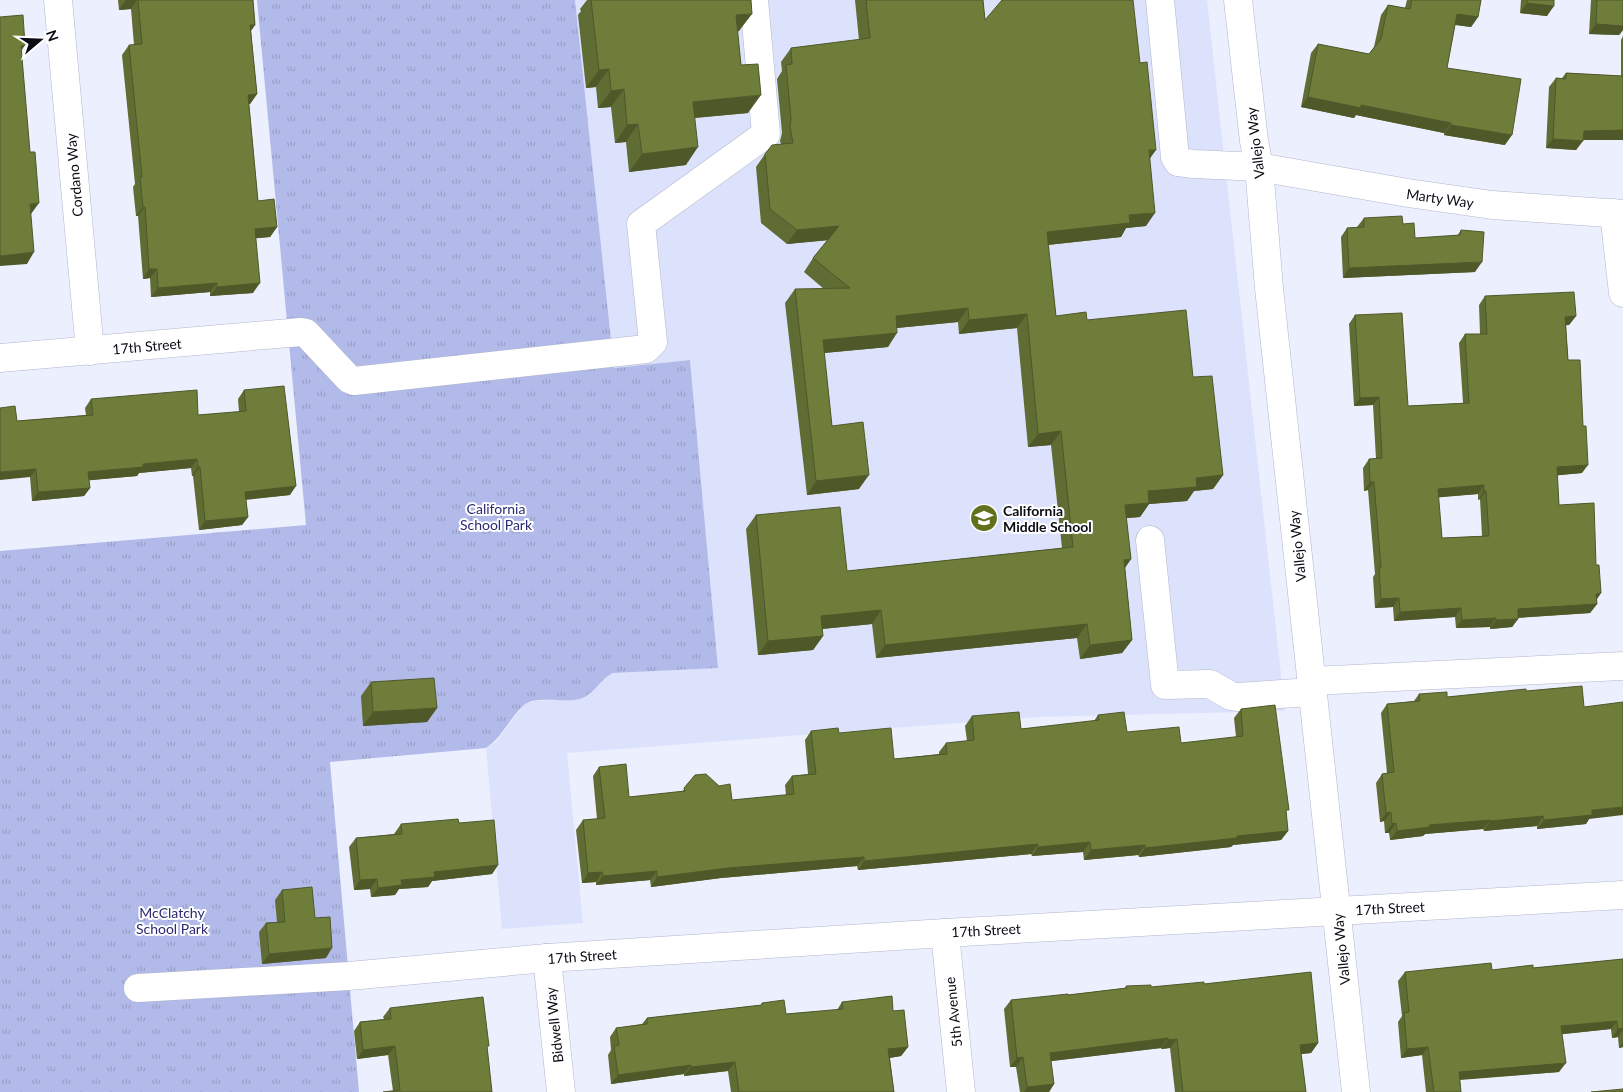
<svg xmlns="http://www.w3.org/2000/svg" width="1623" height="1092" font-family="Lato,sans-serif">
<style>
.built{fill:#dde2fc}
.park{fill:url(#park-tufts)}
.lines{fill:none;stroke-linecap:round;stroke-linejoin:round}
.minor-casing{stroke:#b1b6cd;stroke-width:29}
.minor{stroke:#fff;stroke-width:28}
.wall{fill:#5f6c33;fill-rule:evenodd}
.shaded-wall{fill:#4e5829}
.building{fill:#6f7d3b;stroke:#4e5829;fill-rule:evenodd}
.labels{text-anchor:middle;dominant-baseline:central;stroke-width:4;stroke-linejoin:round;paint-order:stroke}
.street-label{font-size:14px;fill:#0a0b13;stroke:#fff}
.park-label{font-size:14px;fill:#2a2b74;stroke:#fff}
.poi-label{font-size:14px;font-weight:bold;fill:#0a0b13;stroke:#fff;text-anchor:start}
</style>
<defs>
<pattern id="park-tufts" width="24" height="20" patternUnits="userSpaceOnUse" patternTransform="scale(1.25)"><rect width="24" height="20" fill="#b2bae9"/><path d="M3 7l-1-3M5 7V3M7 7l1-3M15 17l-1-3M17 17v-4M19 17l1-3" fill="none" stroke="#989fc7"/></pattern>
</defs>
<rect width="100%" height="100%" fill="#eceffe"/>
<path class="built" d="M575,0H1207L1285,711L1037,717L567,753L583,923L502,929L486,748L496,742L524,704L535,701L580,699L589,695L606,676L613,673L718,668L690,360L614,368Z"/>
<path class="park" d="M257,0H575L614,368L690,360L718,668L613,673C600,679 594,695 580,699C566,703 535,695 524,705C509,718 504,736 486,748L330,762L359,1092H0V551L306,525Z"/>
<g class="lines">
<g class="minor-casing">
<g id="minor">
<path d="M58,0L90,351"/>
<path d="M1160,0L1175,157L1178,162L1194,164L1259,167L1408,193L1492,205L1623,214"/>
<path d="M1238,0L1254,141L1259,167L1269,288L1356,1092"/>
<path d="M1614,213L1623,293"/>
<path d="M0,358L301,332L306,333L349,379L354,381L646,349L653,342L641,224L766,134L754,0"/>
<path d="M1150,540L1165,685L1210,684L1231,696L1237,697L1312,692"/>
<path d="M1311,681L1623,666"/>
<path d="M945,933L961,1092"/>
<path d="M547,958L561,1092"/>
<path d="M138,988L349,976L547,958L945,933L1623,895"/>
</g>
</g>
<use href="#minor" class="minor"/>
</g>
<g class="wall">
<path d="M118,0H253L255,25L251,31L257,94L250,104H249L258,201L277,227L270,237L256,238L253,293L210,296V292L151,297L150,278L143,279L138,216H136L133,187L135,184L122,55L129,45H134L131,9L119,10Z"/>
<path d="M587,0H751L739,31L737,32L741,65L748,113L695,118L686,165L629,172L626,142L615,143L611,107L598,108L596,87L586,88L578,15L581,11L580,9Z"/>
<path d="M855,0H983L985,20L1150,159L1146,226L1126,228L1121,237L1048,245L1056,316L1087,320L1193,377L1223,475L1213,489L1194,491L1187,501L1149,504L1140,517L1126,518L1131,559L1125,568L1132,640L1122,653L1080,659L1077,638L876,658L872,624L822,629L823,636L813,650L758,655L746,529L756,515L847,571L1062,548L1051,445L1028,447L1017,328L959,334L958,322L897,328L888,347L824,353L832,426L859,489L807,495L785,303L795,289H824L804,272L813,258L828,240L787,244L761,223L756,167L765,154L781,144L780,141L782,133L777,79L782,71L781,62L791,48L859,40Z"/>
<path d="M1407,0H1481L1478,17L1471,27L1455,25L1447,68L1505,145L1444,135V133L1356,115L1354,118L1301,107L1311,53L1318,44L1369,54L1374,47L1381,15L1388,5L1405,8Z"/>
<path d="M1521,0H1554L1547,16L1520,13Z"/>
<path d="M1591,0H1623V30L1619,35L1589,34Z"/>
<path d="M1623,36V140H1583L1576,150L1546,148L1549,87L1556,78H1562L1566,73L1621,76V40Z"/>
<path d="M1364,218L1403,224L1415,238L1457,236L1461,230L1475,272L1343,278L1341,237L1347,228L1357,227Z"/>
<path d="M1485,296L1576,316L1569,325H1566L1568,360L1582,473L1557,475L1559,505L1596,565L1601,593L1596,600L1597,604L1590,613L1518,618V619L1512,627L1490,629V627L1456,628L1455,617L1394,621L1393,607L1375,608L1373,577L1375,574L1368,490L1364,491L1363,468L1369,459H1376L1373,405L1354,406L1349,324L1355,315L1408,406L1463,403L1459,343L1465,334H1480L1479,305ZM1478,494V500L1480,499L1482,536L1442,538L1438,497Z"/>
<path d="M244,390L290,495L246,500L248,517L242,525L199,530L193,476H192L191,468L139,473L137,476L89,480L90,488L84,496L32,501L30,477L17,421L86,415L85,408L91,399L198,415L239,412L238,399Z"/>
<path d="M371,682L437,708L427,722L363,726L361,696Z"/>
<path d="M1526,691L1589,819L1586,824L1537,829V826L1484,831L1483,829L1425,834L1423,836L1390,840L1389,833H1385L1384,821L1380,822L1376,783L1382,774L1387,773L1381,713L1387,704L1414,701L1419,694L1447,697Z"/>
<path d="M1241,709L1286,814L1288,831L1281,840L1233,845L1231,847L1139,857L1138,855L1084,860L1083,852L1032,856L1031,854L858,870L857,866L721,878L651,887L650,880L596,885V882L582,883L576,830L583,820L597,819L593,776L599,767L629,797L682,792L695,775L732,800L786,795L785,785L792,776L808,774L805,740L811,731L839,733L894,759L939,754V752L946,743L967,741L965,726L972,716L1021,729L1094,721L1098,715L1127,732L1181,743L1236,737L1234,718Z"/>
<path d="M459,823L498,865L492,874L432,881L428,887L399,889L395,895L371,897L370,889L354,890L349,847L356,838L394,834L401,824Z"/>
<path d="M282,890L315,918L326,958L262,964L259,932L266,923L277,922L275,900Z"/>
<path d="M1623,959V1047L1619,1048L1618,1037L1612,1038L1611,1029L1562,1034L1559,1072L1460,1080L1461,1092H1426L1422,1055L1401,1058L1398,1022L1402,1016L1398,981L1405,972L1492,970L1533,968Z"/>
<path d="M1204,984L1318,1043L1311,1053L1301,1054L1306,1092H1175L1170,1048L1161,1049V1048L1051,1061L1054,1084L1049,1092H1020L1016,1067H1010L1004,1009L1011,1000L1068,995L1125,988L1126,986L1151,987Z"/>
<path d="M842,1002L893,1011L908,1047L901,1056L890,1058L894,1092H731L728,1071L684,1076V1074L611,1084L608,1055L611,1050L610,1037L616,1028L642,1024L647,1018L761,1005L762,1003L786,1014L837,1010Z"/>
<path d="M390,1008L487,1049L492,1092L393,1091L388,1055L357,1059L354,1031L360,1022L384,1019L383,1017Z"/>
</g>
<g class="shaded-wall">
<path d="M126,0H137L131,9L119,10Z"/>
<path d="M1527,3L1554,6L1547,16L1520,13Z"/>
<path d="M752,14L739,31L723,33L736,15Z"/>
<path d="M1457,14L1478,17L1471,27L1450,24Z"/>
<path d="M1596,24L1623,26V30L1619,35L1589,34Z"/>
<path d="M250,25H255L248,34Z"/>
<path d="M25,45L18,56L21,46Z"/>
<path d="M609,69L596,87L586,88L599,70Z"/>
<path d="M624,89L611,107L598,108L611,91Z"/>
<path d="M257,94L250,104H241L248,95Z"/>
<path d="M761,95L748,113L681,119L693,102Z"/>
<path d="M1308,97L1361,105L1451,123L1444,133L1356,115L1354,118L1301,107Z"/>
<path d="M638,124L626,142L615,143L627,125Z"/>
<path d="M1451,125L1512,135L1505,145L1444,135Z"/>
<path d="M1623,130V140H1577L1584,131Z"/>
<path d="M1553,139L1583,141L1576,150L1546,148Z"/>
<path d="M698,147L686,165L629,172L642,154Z"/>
<path d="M1149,150H1156L1146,164Z"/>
<path d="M39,203L31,214L22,215L30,204Z"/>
<path d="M143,207H145L138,216H136Z"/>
<path d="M1155,213L1146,226L1126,228L1121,237L1037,246L1047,232L1129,215Z"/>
<path d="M839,226L830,240L787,244L797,230Z"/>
<path d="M277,227L270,237L249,239L255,229Z"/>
<path d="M34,252L27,264L0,266V256Z"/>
<path d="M1482,262L1475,272L1343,278L1349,268Z"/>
<path d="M149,269H157L150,278L143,279Z"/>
<path d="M217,283L210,292L151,297L158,288Z"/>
<path d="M260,283L253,293L210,296L217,287Z"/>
<path d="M968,308L958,322L886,329L896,316Z"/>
<path d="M1027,314L1017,328L959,334L969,320Z"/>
<path d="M1576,316L1569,325L1559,326L1565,317Z"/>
<path d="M897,333L888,347L813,354L823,340Z"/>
<path d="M1379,397L1373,405L1354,406L1360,398Z"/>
<path d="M1061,431L1051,445L1028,447L1038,434Z"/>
<path d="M197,459L191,468L139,473L137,476L82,481L88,472L143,464Z"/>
<path d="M1588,465L1582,473L1551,476L1557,467Z"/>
<path d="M198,467H200L193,476H192Z"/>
<path d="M36,469L30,477L0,480V472Z"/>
<path d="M869,475L859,489L807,495L816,481Z"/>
<path d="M1223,475L1213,489L1194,491L1187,501L1149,504L1140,517L1115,519L1125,505L1148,491L1196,478Z"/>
<path d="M1370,482H1374L1368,490L1364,491Z"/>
<path d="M1484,485L1478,494L1432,498L1438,489Z"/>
<path d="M296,486L290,495L239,500L245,492Z"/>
<path d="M90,488L84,496L32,501L38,492Z"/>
<path d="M1484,491H1486L1480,499L1478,500Z"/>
<path d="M248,517L242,525L199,530L205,521Z"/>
<path d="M1131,559L1121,573L1124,560Z"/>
<path d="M1601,593L1595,602L1596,594Z"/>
<path d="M1399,598L1393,607L1375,608L1381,599Z"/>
<path d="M1597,604L1590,613L1512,618L1518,609Z"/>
<path d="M1461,608L1455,617L1394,621L1400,612Z"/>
<path d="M881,610L872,624L811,630L821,616Z"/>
<path d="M1496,618L1490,627L1456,628L1462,620Z"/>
<path d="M1518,619L1512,627L1490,629L1496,620Z"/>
<path d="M1087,624L1077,638L876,658L885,645Z"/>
<path d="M823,636L813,650L758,655L768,641Z"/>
<path d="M1132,640L1122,653L1080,659L1090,645Z"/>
<path d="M437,708L427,722L363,726L373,712Z"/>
<path d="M1623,807V815L1589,819L1586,824L1537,829L1544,820L1592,810Z"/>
<path d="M1391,812L1384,821L1380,822L1386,813Z"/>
<path d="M1543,816L1537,826L1484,831L1490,821Z"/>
<path d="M1490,820L1483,829L1425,834L1423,836L1390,840L1397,831L1429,825Z"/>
<path d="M1396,823L1389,833H1385L1392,824Z"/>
<path d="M1288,831L1281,840L1233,845L1231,847L1139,857L1145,848L1237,836Z"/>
<path d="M1090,842L1083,852L1032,856L1038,847Z"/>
<path d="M1038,844L1031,854L858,870L864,861Z"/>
<path d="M1145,845L1138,855L1084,860L1091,850Z"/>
<path d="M864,857L857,866L721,878L651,887L657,877L728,868Z"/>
<path d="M498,865L492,874L432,881L428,887L399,889L395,895L371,897L378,888L401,880L434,872Z"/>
<path d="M657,871L650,880L596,885L603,876Z"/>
<path d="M602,872L596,882L582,883L588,873Z"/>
<path d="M377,879L370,889L354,890L360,880Z"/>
<path d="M332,948L326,958L262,964L269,954Z"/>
<path d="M1617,1021L1611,1029L1555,1035L1561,1026Z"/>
<path d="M1623,1028V1030L1618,1037L1612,1038L1618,1029Z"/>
<path d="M1168,1038L1161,1048L1044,1062L1050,1053Z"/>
<path d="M1177,1039L1170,1048L1161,1049L1168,1040Z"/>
<path d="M1623,1042V1047L1619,1048Z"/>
<path d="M1318,1043L1311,1053L1293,1055L1300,1045Z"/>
<path d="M395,1046L388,1055L357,1059L363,1050Z"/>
<path d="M908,1047L901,1056L882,1059L888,1049Z"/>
<path d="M1428,1047L1422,1055L1401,1058L1407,1049Z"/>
<path d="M1023,1057L1016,1067H1010L1017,1058Z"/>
<path d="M735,1062L728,1071L684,1076L691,1067Z"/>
<path d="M1566,1063L1559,1072L1453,1080L1459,1072Z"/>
<path d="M691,1065L684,1074L611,1084L618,1075Z"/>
<path d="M1054,1084L1049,1092H1024L1027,1087Z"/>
</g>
<g class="building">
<path d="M138,0H253L255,25H250L257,94L248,95L258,201L274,199L277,227L255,229L260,283L217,287V283L158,288L157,269H149L145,207H143L140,177H142L129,45L142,44Z"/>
<path d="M591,0H751L752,14L736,15L741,65L758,64L761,95L693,102L698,147L642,154L638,124L627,125L624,89L611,91L609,69L599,70Z"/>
<path d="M866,0H983L985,20L1002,0H1133L1140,63L1147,62L1156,150H1149L1155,213L1129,215L1130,223L1047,232L1056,316L1086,312L1087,320L1186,310L1193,377L1212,376L1223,475L1196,478L1197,487L1148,491L1149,503L1125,505L1131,559L1124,560L1132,640L1090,645L1087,624L885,645L881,610L821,616L823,636L768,641L756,515L840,507L847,571L1073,547L1061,431L1038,434L1027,314L969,320L968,308L896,316L897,333L823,340L832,426L863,422L869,475L816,481L795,289L850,288L813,258L839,226L797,230L770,209L765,154L772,145L793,143L790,127L791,119L786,65L792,64L791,48L870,38Z"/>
<path d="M1412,0H1481L1478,17L1457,14L1447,68L1521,79L1512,135L1451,125V123L1361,105V108L1308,97L1318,44L1369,54L1381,39L1388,5L1410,9Z"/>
<path d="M1527,0H1554V6L1527,3Z"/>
<path d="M1597,0H1623V26L1596,24Z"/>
<path d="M23,15L25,45L21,46L30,152H35L39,203L30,204L34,252L0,256V17Z"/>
<path d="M1566,73L1623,76V130L1584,131L1583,141L1553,139L1556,78L1566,79Z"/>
<path d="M1402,216L1403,224L1414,223L1415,238L1460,235L1461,230L1484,232L1482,262L1349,268L1347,228L1364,227V218Z"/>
<path d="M1574,292L1576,316L1565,317L1568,360H1580L1583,426H1586L1588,465L1557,467L1559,505L1594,503L1596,565H1599L1601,593L1596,594L1597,604L1518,609V619L1496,620V618L1462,620L1461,608L1400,612L1399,598L1381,599L1379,568H1381L1374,482H1370L1369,459L1382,458L1379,397L1360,398L1355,315L1402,313L1408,406L1469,403L1465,334H1487L1485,296ZM1484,485V491H1486L1489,536L1442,538L1438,489Z"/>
<path d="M284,386L296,486L245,492L248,517L205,521L200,467H198L197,459L143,464V467L88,472L90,488L38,492L36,469L0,472V408L15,406L17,421L93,415L91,399L197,390L198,415L246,411L244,390Z"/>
<path d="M434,678L437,708L373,712L371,682Z"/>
<path d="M1582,686L1584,707L1623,702V807L1592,810V815L1544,820L1543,816L1490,821V820L1429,825L1430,827L1397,831L1396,823L1392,824L1391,812L1386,813L1382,774L1394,772L1387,704L1420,701L1419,694L1447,692V697L1526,689V691Z"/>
<path d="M1275,705L1289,810H1286L1288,831L1237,836V838L1145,848V845L1091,850L1090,842L1038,847V844L864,861V857L728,868L657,877V871L603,876L602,872L588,873L583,820L605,818L599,767L626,764L629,797L685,791L684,788L695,775L706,774L719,786L730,784L732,800L794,794L792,776L816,774L811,731L838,728L839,733L891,728L894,759L947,754L946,743L974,740L972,716L1019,712L1021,729L1099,720L1098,715L1124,712L1127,732L1179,727L1181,743L1243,736L1241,709Z"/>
<path d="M458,819L459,823L494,820L498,865L434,872L435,877L401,880L402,885L378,888L377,879L360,880L356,838L402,834L401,824Z"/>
<path d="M312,887L315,918L330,917L332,948L269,954L266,923L285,922L282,890Z"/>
<path d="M1623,959V1028L1618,1029L1617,1021L1561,1026L1566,1063L1459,1072L1461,1092H1434L1428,1047L1407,1049L1404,1013L1409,1012L1405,972L1491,963L1492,970L1533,965V968Z"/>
<path d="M1311,972L1318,1043L1300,1045L1306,1092H1183L1177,1039L1168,1040V1038L1050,1053L1054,1084L1027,1087L1023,1057L1017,1058L1011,1000L1068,994V995L1127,988L1126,986L1151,985V987L1204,982V984Z"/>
<path d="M892,996L893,1011L904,1010L908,1047L888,1049L894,1092H739L735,1062L691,1067V1065L618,1075L614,1046L619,1045L616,1028L647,1024V1018L762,1005V1003L784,1000L786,1014L843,1009L842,1002Z"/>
<path d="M483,997L489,1046H487L492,1092H383L400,1090L395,1046L363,1050L360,1022L391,1019L390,1008Z"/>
<path d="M1623,1089V1092H1591Z"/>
</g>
<defs>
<g id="school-disc" transform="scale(1.4375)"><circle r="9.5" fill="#61711d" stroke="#fff"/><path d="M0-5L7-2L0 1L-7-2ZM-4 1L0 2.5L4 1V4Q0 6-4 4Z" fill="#fff"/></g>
</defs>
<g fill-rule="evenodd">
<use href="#school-disc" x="984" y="518"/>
</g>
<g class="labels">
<g class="street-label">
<text transform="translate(1255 143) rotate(-97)">Vallejo Way</text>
<text transform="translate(74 175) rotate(-95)">Cordano Way</text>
<text transform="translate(1440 198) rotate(8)">Marty Way</text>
<text transform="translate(147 346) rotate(-5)">17th Street</text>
<text transform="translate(1297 546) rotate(-96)">Vallejo Way</text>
<text transform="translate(1390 908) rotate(-3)">17th Street</text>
<text transform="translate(986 930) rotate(-3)">17th Street</text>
<text transform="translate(1341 949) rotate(-96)">Vallejo Way</text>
<text transform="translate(582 956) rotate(-4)">17th Street</text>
<text transform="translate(953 1012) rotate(-96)">5th Avenue</text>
<text transform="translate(554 1025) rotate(-96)">Bidwell Way</text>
</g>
<g class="park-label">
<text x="496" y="508">California<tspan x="496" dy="16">School Park</tspan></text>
<text x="172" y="912">McClatchy<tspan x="172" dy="16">School Park</tspan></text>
</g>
<g class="poi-label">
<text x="1003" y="510">California<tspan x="1003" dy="16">Middle School</tspan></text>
</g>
</g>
<g transform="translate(40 40) rotate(71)" stroke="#ffffff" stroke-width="4" paint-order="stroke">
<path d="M0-4L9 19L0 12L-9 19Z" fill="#0a0b13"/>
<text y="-8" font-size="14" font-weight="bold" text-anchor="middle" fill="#0a0b13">N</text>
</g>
</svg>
